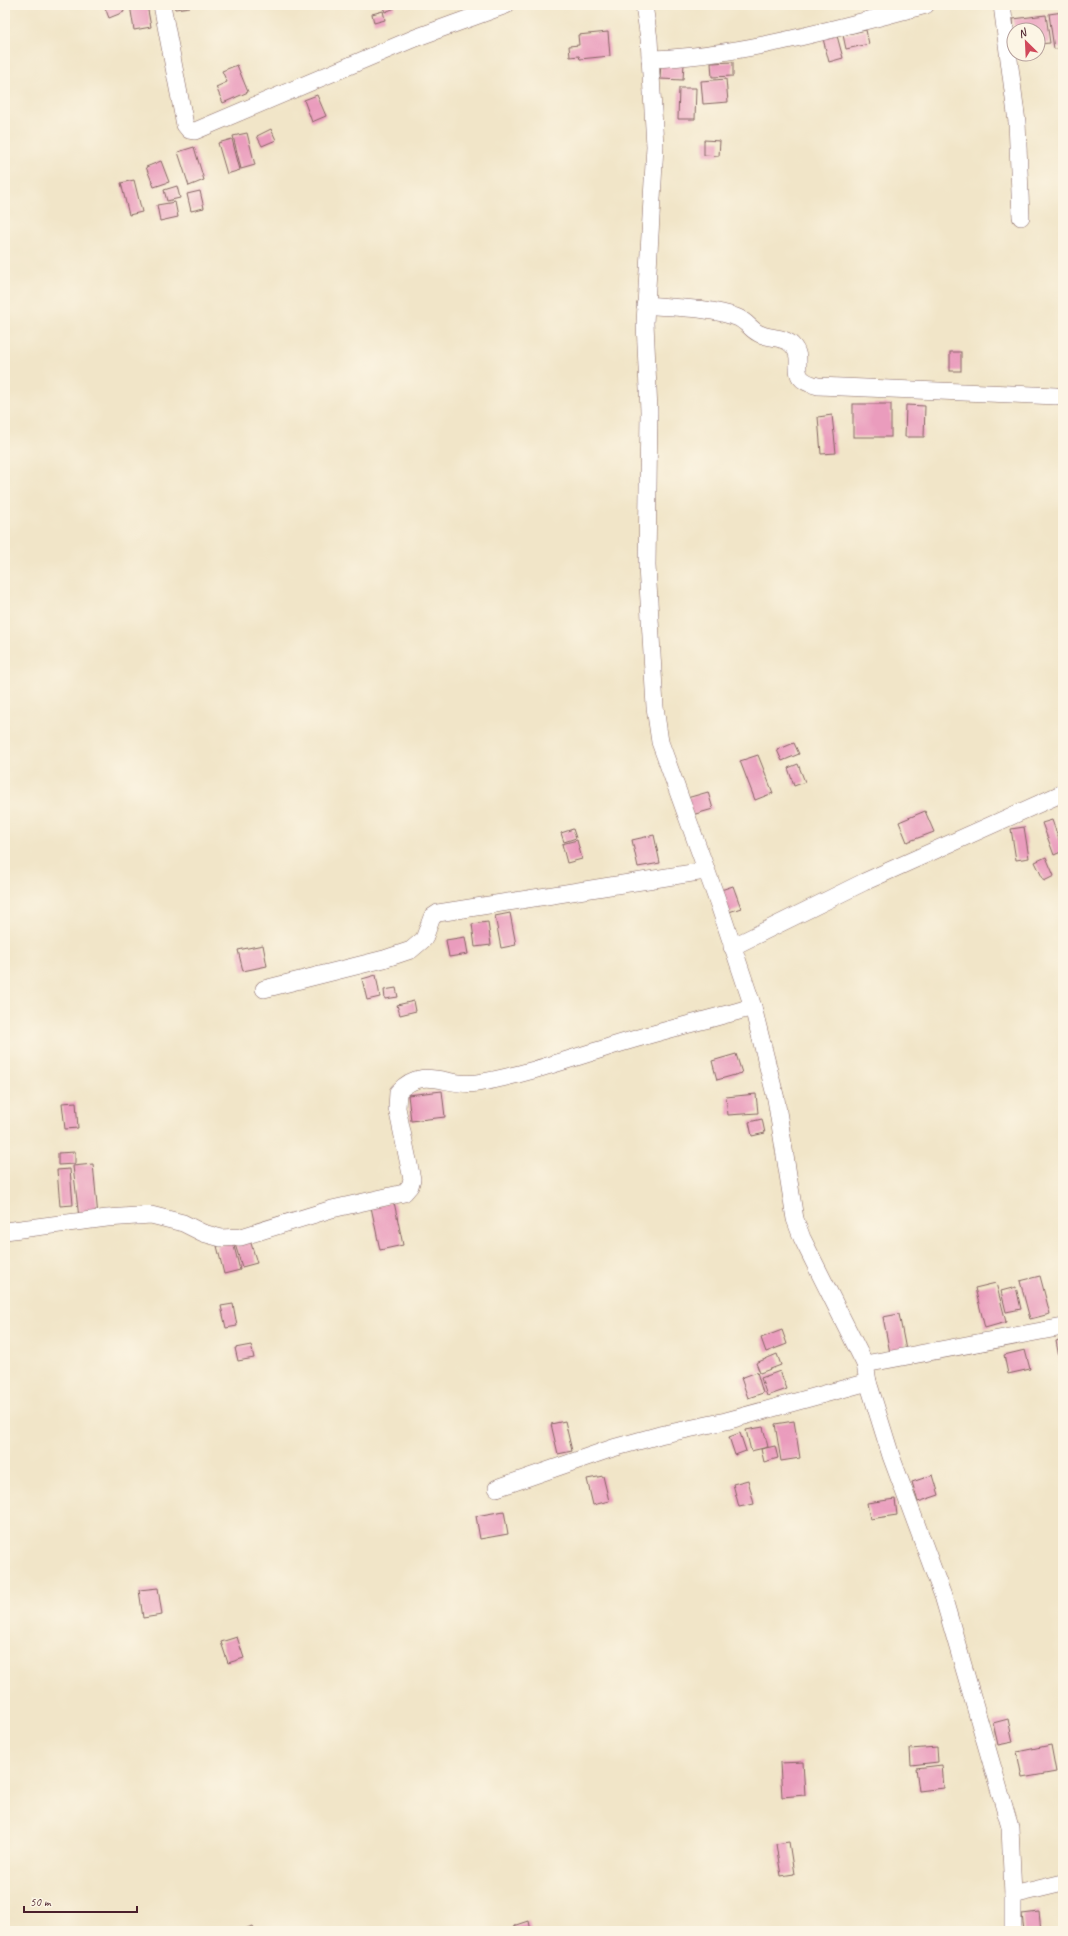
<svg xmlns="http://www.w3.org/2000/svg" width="1068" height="1936" font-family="Caveat,sans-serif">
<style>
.building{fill:#ea9cbd}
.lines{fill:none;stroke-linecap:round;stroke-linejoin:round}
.street-casing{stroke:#846462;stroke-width:18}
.street{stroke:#fff;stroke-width:17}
</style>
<rect width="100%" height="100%" fill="#fcf5e5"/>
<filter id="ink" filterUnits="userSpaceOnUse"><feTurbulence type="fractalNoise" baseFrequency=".025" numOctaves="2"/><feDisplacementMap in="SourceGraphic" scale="8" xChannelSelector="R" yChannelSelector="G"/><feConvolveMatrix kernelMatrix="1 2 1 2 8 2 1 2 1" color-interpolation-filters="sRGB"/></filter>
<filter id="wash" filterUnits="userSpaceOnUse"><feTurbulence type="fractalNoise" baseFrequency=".012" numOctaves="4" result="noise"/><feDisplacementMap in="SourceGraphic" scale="16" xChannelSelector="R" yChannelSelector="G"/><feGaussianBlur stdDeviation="0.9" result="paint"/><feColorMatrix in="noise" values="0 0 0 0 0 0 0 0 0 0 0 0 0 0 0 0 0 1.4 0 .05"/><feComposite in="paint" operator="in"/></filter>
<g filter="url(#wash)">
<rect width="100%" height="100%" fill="#f1e5c8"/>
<g id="blocks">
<g class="building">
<path d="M104,5H122L124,12L109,18Z"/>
<path d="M130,5H147L151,27L134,30Z"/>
<path d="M174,5H190V7L175,9Z"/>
<path d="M382,5H394L395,8L385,12Z"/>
<path d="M383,11L385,20L374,23L372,14Z"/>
<path d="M1063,12V48L1054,49L1049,14Z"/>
<path d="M1046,15L1050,43L1038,44V30H1014L1013,19Z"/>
<path d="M866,30L869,44L846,49L843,35Z"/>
<path d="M608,32L610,56L580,59L579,56L570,57L569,46L579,45L578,35Z"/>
<path d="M836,32L843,58L829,62L822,35Z"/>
<path d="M661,62L684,63L683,80L660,79Z"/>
<path d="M733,62V76L712,77L711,63Z"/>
<path d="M237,65L248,92L223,103L216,87L227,82L222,71Z"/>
<path d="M726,79L728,102L703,104L701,81Z"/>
<path d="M679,88H696L695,119H678Z"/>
<path d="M317,95L326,116L312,122L304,100Z"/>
<path d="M271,129L276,140L262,146L257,136Z"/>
<path d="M247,133L255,165L241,169L233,136Z"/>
<path d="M232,139L240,170L227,174L218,143Z"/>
<path d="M704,140L720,141L719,156L704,155Z"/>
<path d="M194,147L204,180L189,186L178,152Z"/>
<path d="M161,161L169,182L154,187L146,167Z"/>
<path d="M134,180L142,212L129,215L121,183Z"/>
<path d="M177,186L180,198L167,201L164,190Z"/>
<path d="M200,191L204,208L191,211L187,194Z"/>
<path d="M175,202L178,217L160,221L157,205Z"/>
<rect x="950" y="352" width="11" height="19"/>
<rect x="853" y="404" width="38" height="33"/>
<path d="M906,405L925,406L924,437H905Z"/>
<path d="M832,415L836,453L821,454L818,417Z"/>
<path d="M794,743L799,754L782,761L777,750Z"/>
<path d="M758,755L773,793L755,800L740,761Z"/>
<path d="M798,764L805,782L794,786L788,768Z"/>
<path d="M708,792L713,809L692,815L687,798Z"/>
<path d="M925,811L934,832L907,842L899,822Z"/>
<path d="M1052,820L1063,851L1054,855L1042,823Z"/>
<path d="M1024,827L1029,858L1016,860L1011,829Z"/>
<path d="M573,829L576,838L564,842L561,833Z"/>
<path d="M654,835L660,863L638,867L632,840Z"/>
<path d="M577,840L582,859L567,863L562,844Z"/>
<path d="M1046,857L1054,876L1044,881L1035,862Z"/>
<path d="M733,886L741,908L726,913L718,891Z"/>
<path d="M510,913L516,945L501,948L495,916Z"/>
<path d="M488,922L491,945L475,947L472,924Z"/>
<path d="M465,937L468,954L449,957L446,940Z"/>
<path d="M263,945L267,966L243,971L238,950Z"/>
<path d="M376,975L380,997L367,1000L362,979Z"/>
<path d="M396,988L398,997L385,999L384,990Z"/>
<path d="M414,1001L416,1011L400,1015L397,1005Z"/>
<path d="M736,1054L742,1073L717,1080L712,1061Z"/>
<path d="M442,1091L445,1117L411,1121L408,1095Z"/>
<path d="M756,1094L758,1113L728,1115L726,1097Z"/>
<path d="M76,1102L78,1128L65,1129L62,1103Z"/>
<path d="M762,1119L765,1133L752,1136L749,1122Z"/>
<path d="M75,1152V1164L58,1165V1153Z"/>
<path d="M93,1164L98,1216L79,1218L73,1166Z"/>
<path d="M70,1169L73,1205L60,1206L57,1170Z"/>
<path d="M394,1202L403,1245L380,1250L371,1207Z"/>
<path d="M250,1240L257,1263L242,1267L235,1244Z"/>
<path d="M233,1242L240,1270L224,1274L217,1246Z"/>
<path d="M1040,1276L1050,1314L1030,1319L1020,1281Z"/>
<path d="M996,1283L1006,1322L985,1328L975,1288Z"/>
<path d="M1016,1287L1021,1309L1006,1312L1001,1291Z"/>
<path d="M233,1304L237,1326L226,1328L221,1306Z"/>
<path d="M899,1314L906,1350L890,1353L883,1317Z"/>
<path d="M782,1330L787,1344L766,1352L761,1338Z"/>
<path d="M1063,1339V1368H1061L1056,1341Z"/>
<path d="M251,1345L254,1358L238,1361L235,1348Z"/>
<path d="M1025,1350L1030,1369L1008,1374L1004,1355Z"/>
<path d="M777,1354L781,1365L760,1373L756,1363Z"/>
<path d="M780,1371L787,1389L767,1396L761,1378Z"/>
<path d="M757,1372L763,1393L748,1398L741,1378Z"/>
<path d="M565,1421L572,1451L558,1454L551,1424Z"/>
<path d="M794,1421L800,1458L781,1461L775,1424Z"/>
<path d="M763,1427L768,1447L751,1451L746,1430Z"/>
<path d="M740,1433L746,1451L735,1455L729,1437Z"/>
<path d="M775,1446L778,1458L764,1462L761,1449Z"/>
<path d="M933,1475L939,1495L918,1502L912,1482Z"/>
<path d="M603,1476L609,1501L593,1505L587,1479Z"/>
<path d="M748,1480L754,1504L739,1507L733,1484Z"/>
<path d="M895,1499L897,1515L870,1519L867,1503Z"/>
<path d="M504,1511L508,1534L480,1539L476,1516Z"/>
<path d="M158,1588L162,1615L143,1618L139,1590Z"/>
<path d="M237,1637L244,1658L228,1663L221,1642Z"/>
<path d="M1008,1719L1013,1742L998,1745L993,1723Z"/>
<path d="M1051,1745L1056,1772L1022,1778L1017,1752Z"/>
<path d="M937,1747L938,1762L911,1765L910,1749Z"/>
<path d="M803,1762L805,1795L782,1797L780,1763Z"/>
<path d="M942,1765L944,1788L919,1791L916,1768Z"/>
<path d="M789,1842L794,1874L781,1876L776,1844Z"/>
<path d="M1039,1912L1041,1931H1024L1022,1914Z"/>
<path d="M529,1921L531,1931H515L514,1926Z"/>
<path d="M252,1926L254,1931H240Z"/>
</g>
</g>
</g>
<g filter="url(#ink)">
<use href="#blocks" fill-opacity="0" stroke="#846462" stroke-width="1"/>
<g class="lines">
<g class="street-casing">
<g id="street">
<path d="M162,5L185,125L189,130L195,131L415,38L506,5"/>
<path d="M644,5L649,39L655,146L645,323L649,411L647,566L655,707L660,742L719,905L753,1007L776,1099L795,1219L802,1238L865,1364L868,1382L891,1456L943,1596L1010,1827L1013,1895"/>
<path d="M1002,5L1017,122L1021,217"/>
<path d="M650,59C743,56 836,28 926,5"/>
<path d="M645,305C674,308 708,307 736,317C747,321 750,329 758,333C768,339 784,336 792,345C808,361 783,378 818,386L1056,396"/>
<path d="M732,947L864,882L1063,793"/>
<path d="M264,989L384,959L411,950L424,939L432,917L438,913L705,871"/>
<path d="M5,1231L107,1218L151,1215L183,1223L203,1233L221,1238L241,1237L332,1209L404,1193L410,1186L412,1179L397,1108L398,1092C424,1064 447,1088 477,1083C524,1075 570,1059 615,1045C660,1031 707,1020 753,1007"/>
<path d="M865,1364L1063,1327"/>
<path d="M497,1488L613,1448L660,1435L726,1421L868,1382"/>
<path d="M1013,1931V1895L1063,1883"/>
</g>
</g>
<use href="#street" class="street"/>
</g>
</g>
<rect width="1068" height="1936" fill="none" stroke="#fcf5e5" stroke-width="20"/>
<g transform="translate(1026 42) rotate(336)"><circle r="19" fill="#fcf5e5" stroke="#b59f9b"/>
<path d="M0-3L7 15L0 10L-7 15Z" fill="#d1495b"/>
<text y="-6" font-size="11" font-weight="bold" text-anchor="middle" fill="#4a1f2b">N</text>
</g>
<path d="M24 1906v6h113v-6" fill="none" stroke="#4a1f2b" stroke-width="2"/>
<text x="30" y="1906" font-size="12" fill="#4a1f2b" stroke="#fcf5e5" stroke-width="3" paint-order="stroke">50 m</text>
</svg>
